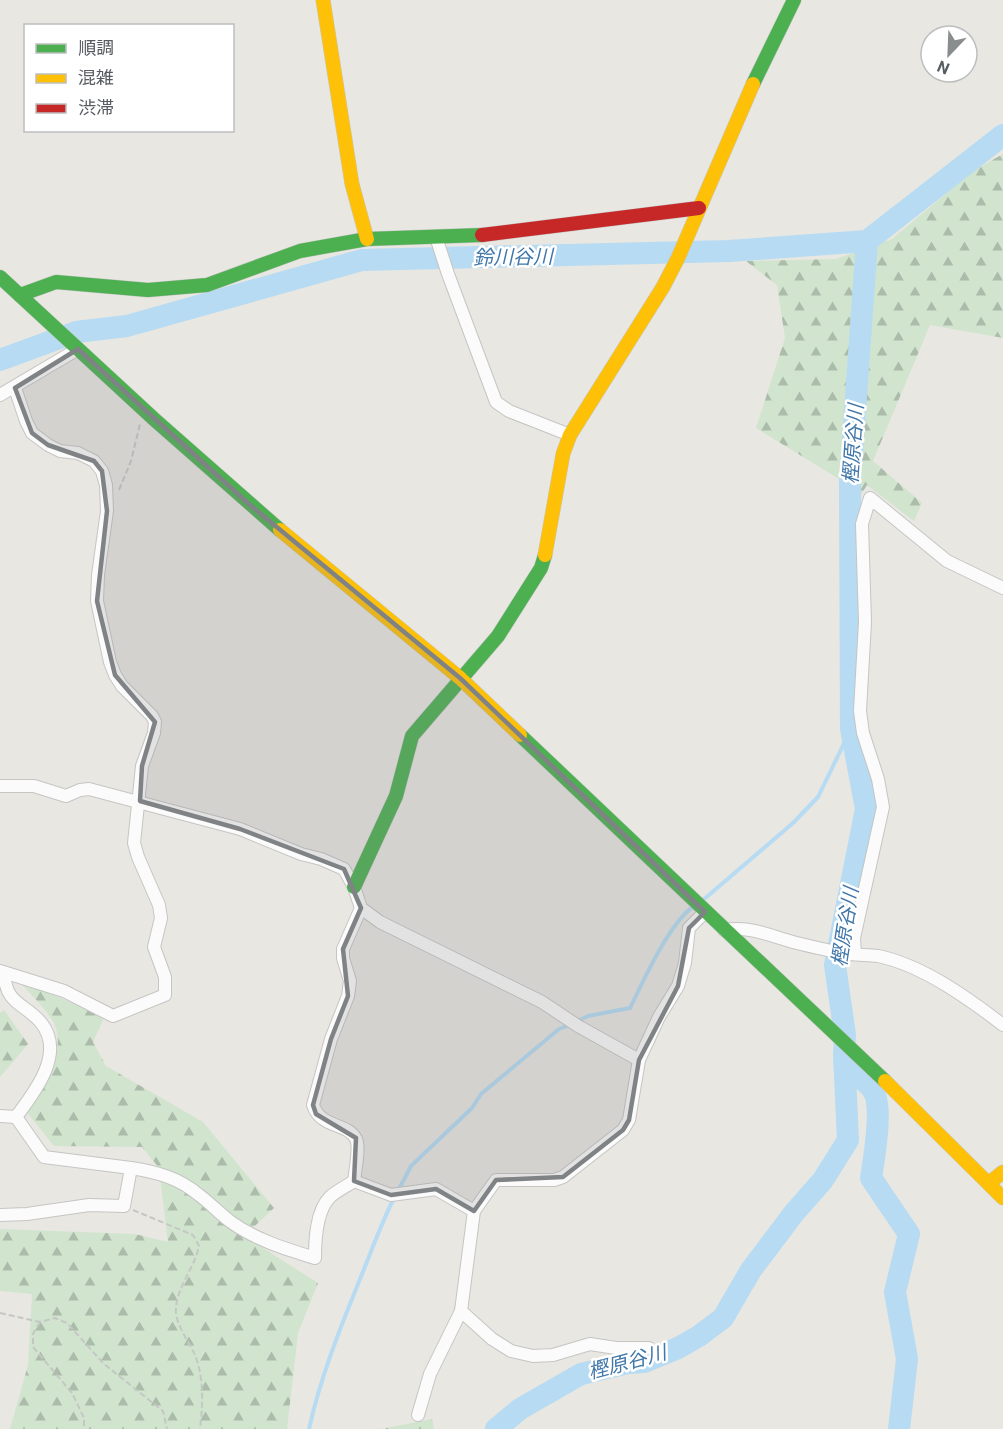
<svg xmlns="http://www.w3.org/2000/svg" width="1003" height="1429" font-family="Roboto,'Noto Sans JP',sans-serif">
<style>
.forest{fill:url(#forest-firs)}
.lines{fill:none;stroke-linecap:round;stroke-linejoin:round}
.stream{stroke:#b6dbf2;stroke-width:4}
.river{stroke:#b6dbf2;stroke-width:22}
.street-casing{stroke:#c5c5c4;stroke-width:14}
.fast-casing{stroke:#c5c6c5;stroke-width:15}
.slow-casing{stroke:#c5c6c5;stroke-width:15}
.jam-casing{stroke:#c5c6c5;stroke-width:15}
.path{stroke:#c4c8c5;stroke-width:2;stroke-dasharray:6 3;stroke-linecap:butt}
.street{stroke:#fcfbfb;stroke-width:12}
.fast{stroke:#4caf50;stroke-width:14}
.slow{stroke:#ffc107;stroke-width:14}
.jam{stroke:#c62828;stroke-width:14}
.marked{fill:#808385;fill-opacity:0.2;stroke:#808385;stroke-width:4.5;stroke-linejoin:round}
.labels{text-anchor:middle;dominant-baseline:central;stroke-width:5;stroke-linejoin:round;paint-order:stroke}
.water-label{font-size:20px;font-style:italic;fill:#4177a9;stroke:#fff}
</style>
<defs>
<pattern id="forest-firs" width="22" height="20" patternUnits="userSpaceOnUse" patternTransform="scale(1.5)"><rect width="22" height="20" fill="#d1e4ce"/><path d="M5 1l3.5 6h-7zM16 11l3.5 6h-7z" fill="#acbcab"/></pattern>
</defs>
<rect width="100%" height="100%" fill="#e8e7e2"/>
<g class="forest">
<path d="M1003,154V338L930,325L873,461L922,503L914,521L867,485L862,493L756,428L785,338L777,285L746,261L836,259L892,239L973,171Z"/>
<path d="M21,983L43,990L104,1018L93,1042L106,1066L203,1122L274,1208L244,1236L318,1283L298,1333L287,1429H10L28,1365L32,1294L0,1291V1229L135,1234L168,1242L159,1168L142,1147L54,1146L26,1111C42,1088 71,1047 51,1018C43,1006 31,995 21,983Z"/>
<path d="M4,1010L28,1044L0,1077V1013Z"/>
<path d="M432,1419L434,1429H381Z"/>
</g>
<g class="lines">
<g class="stream">
<path d="M703,900L793,823L818,797L851,729"/>
<path d="M576,1022L588,1016L630,1008C644,980 669,923 694,906"/>
<path d="M398,1191L411,1166L472,1108L481,1094L559,1029L569,1025"/>
<path d="M309,1429C320,1379 339,1331 358,1284C370,1255 380,1226 394,1198"/>
</g>
<g class="river">
<path d="M0,360L76,332L127,326L362,260L729,251L867,241L1003,135"/>
<path d="M846,1068C854,1074 866,1080 872,1089C884,1104 874,1158 871,1178L909,1234L895,1292L907,1359L899,1429"/>
<path d="M496,1429L520,1409L581,1374L628,1363L644,1362L678,1348L699,1336L723,1318L751,1270L794,1213L823,1180L848,1140L844,1055L845,1035L835,965L866,809L851,729L850,481L867,241"/>
</g>
<g class="street-casing">
<g id="street">
<path d="M436,237L448,274L496,402L509,411L570,435"/>
<path d="M0,395L78,349"/>
<path d="M0,786H34L66,796L80,790L89,789L240,829L301,854L321,859L344,869L354,887L361,908L380,922L542,1002L578,1026L639,1060"/>
<path d="M724,930C752,925 774,938 801,944C817,948 834,952 850,954C860,955 869,955 878,956C922,965 968,998 1003,1025"/>
<path d="M855,954L854,938L883,807L878,779L863,733L860,711L865,622L862,524L870,498L947,561L1003,588"/>
<path d="M0,971L64,991L113,1016L165,995V977L154,947L161,918L159,905L138,857L134,843L142,766L154,733L155,722L152,716L122,686L115,675L110,662L97,601L98,575L107,511L106,485L102,471L94,461L78,453L60,451L48,445L32,433L26,421L15,388"/>
<path d="M0,1116L16,1117C34,1093 65,1054 42,1024C28,1005 4,1004 5,974"/>
<path d="M16,1117L44,1157L131,1168"/>
<path d="M354,1181C355,1172 360,1146 356,1139C347,1122 321,1129 313,1105L331,1039L348,996L350,981L343,958V949L361,908"/>
<path d="M354,1181L391,1195L436,1189L474,1211"/>
<path d="M0,1215L27,1214L89,1205L124,1206L131,1168C157,1172 179,1178 199,1195C210,1203 220,1214 231,1222C256,1240 286,1249 315,1258C315,1240 316,1211 330,1197C336,1191 347,1186 354,1181"/>
<path d="M649,1348H616L590,1344L553,1355L533,1356L511,1351L492,1339L461,1311L474,1211L496,1180H554L563,1177L623,1130L629,1120L639,1060L659,1017L678,986L685,963L689,928L705,912"/>
<path d="M418,1415L430,1374L461,1311"/>
</g>
</g>
<g class="fast-casing">
<g id="fast">
<path d="M753,84L794,0"/>
<path d="M0,277L155,420L280,530"/>
<path d="M20,295L56,282L148,290L207,285L300,251L367,239L482,235"/>
<path d="M520,735L885,1081"/>
<path d="M354,887L396,796L412,736L498,636L541,568L545,555"/>
</g>
</g>
<g class="slow-casing">
<g id="slow">
<path d="M323,0L352,184L367,239"/>
<path d="M280,530L460,678L520,735"/>
<path d="M545,555L563,454L570,435L663,287L678,258L753,84"/>
<path d="M885,1081L1003,1198"/>
<path d="M989,1183L1003,1172"/>
</g>
</g>
<g class="jam-casing">
<path id="jam" d="M482,235L699,208"/>
</g>
<g class="path">
<path d="M119,490L131,461L140,424"/>
<path d="M133,1210L193,1235L199,1246C195,1267 177,1287 176,1308C174,1322 189,1342 195,1355C204,1378 203,1404 200,1429"/>
<path d="M0,1313L40,1322L55,1318L67,1323L104,1364L163,1411L167,1429"/>
<path d="M40,1322L33,1334V1347L72,1393L84,1418V1429"/>
</g>
<use href="#street" class="street"/>
<use href="#fast" class="fast"/>
<use href="#slow" class="slow"/>
<use href="#jam" class="jam"/>
</g>
<path class="marked" d="M78,349L250,505L460,678L705,912L689,928L678,986L639,1060L629,1120L623,1130L563,1177L496,1180L474,1211L436,1189L391,1195L354,1181L356,1138L316,1114L313,1105L331,1039L348,996L343,949L361,908L344,869L240,829L140,801L142,766L155,722L115,675L97,601L107,511L102,471L94,461L48,445L32,433L15,388Z"/>
<g class="labels">
<g class="water-label">
<text transform="translate(513 257) rotate(-1)">鈴川谷川</text>
<text transform="translate(853 444) rotate(-86)">樫原谷川</text>
<text transform="translate(845 927) rotate(-81)">樫原谷川</text>
<text transform="translate(627 1362) rotate(-15)">樫原谷川</text>
</g>
</g>
<rect x="24" y="24" width="210" height="108" fill="#ffffff" stroke="#bcbebf" stroke-width="1.5"/>
<rect x="36" y="44" width="30" height="9" fill="#4caf50" stroke="#bcbebf" stroke-width="1.5"/>
<text x="78" y="54" font-size="18" fill="#585c60">順調</text>
<rect x="36" y="74" width="30" height="9" fill="#ffc107" stroke="#bcbebf" stroke-width="1.5"/>
<text x="78" y="84" font-size="18" fill="#585c60">混雑</text>
<rect x="36" y="104" width="30" height="9" fill="#c62828" stroke="#bcbebf" stroke-width="1.5"/>
<text x="78" y="114" font-size="18" fill="#585c60">渋滞</text>
<g transform="translate(949 54) rotate(203)"><circle r="28" fill="#ffffff" stroke="#bcbebf" stroke-width="1.5"/>
<path d="M0-4.5L10 22L0 15L-10 22Z" fill="#8a8d8e"/>
<text y="-9" font-size="16" font-weight="bold" text-anchor="middle" fill="#585c60">N</text>
</g>
</svg>
